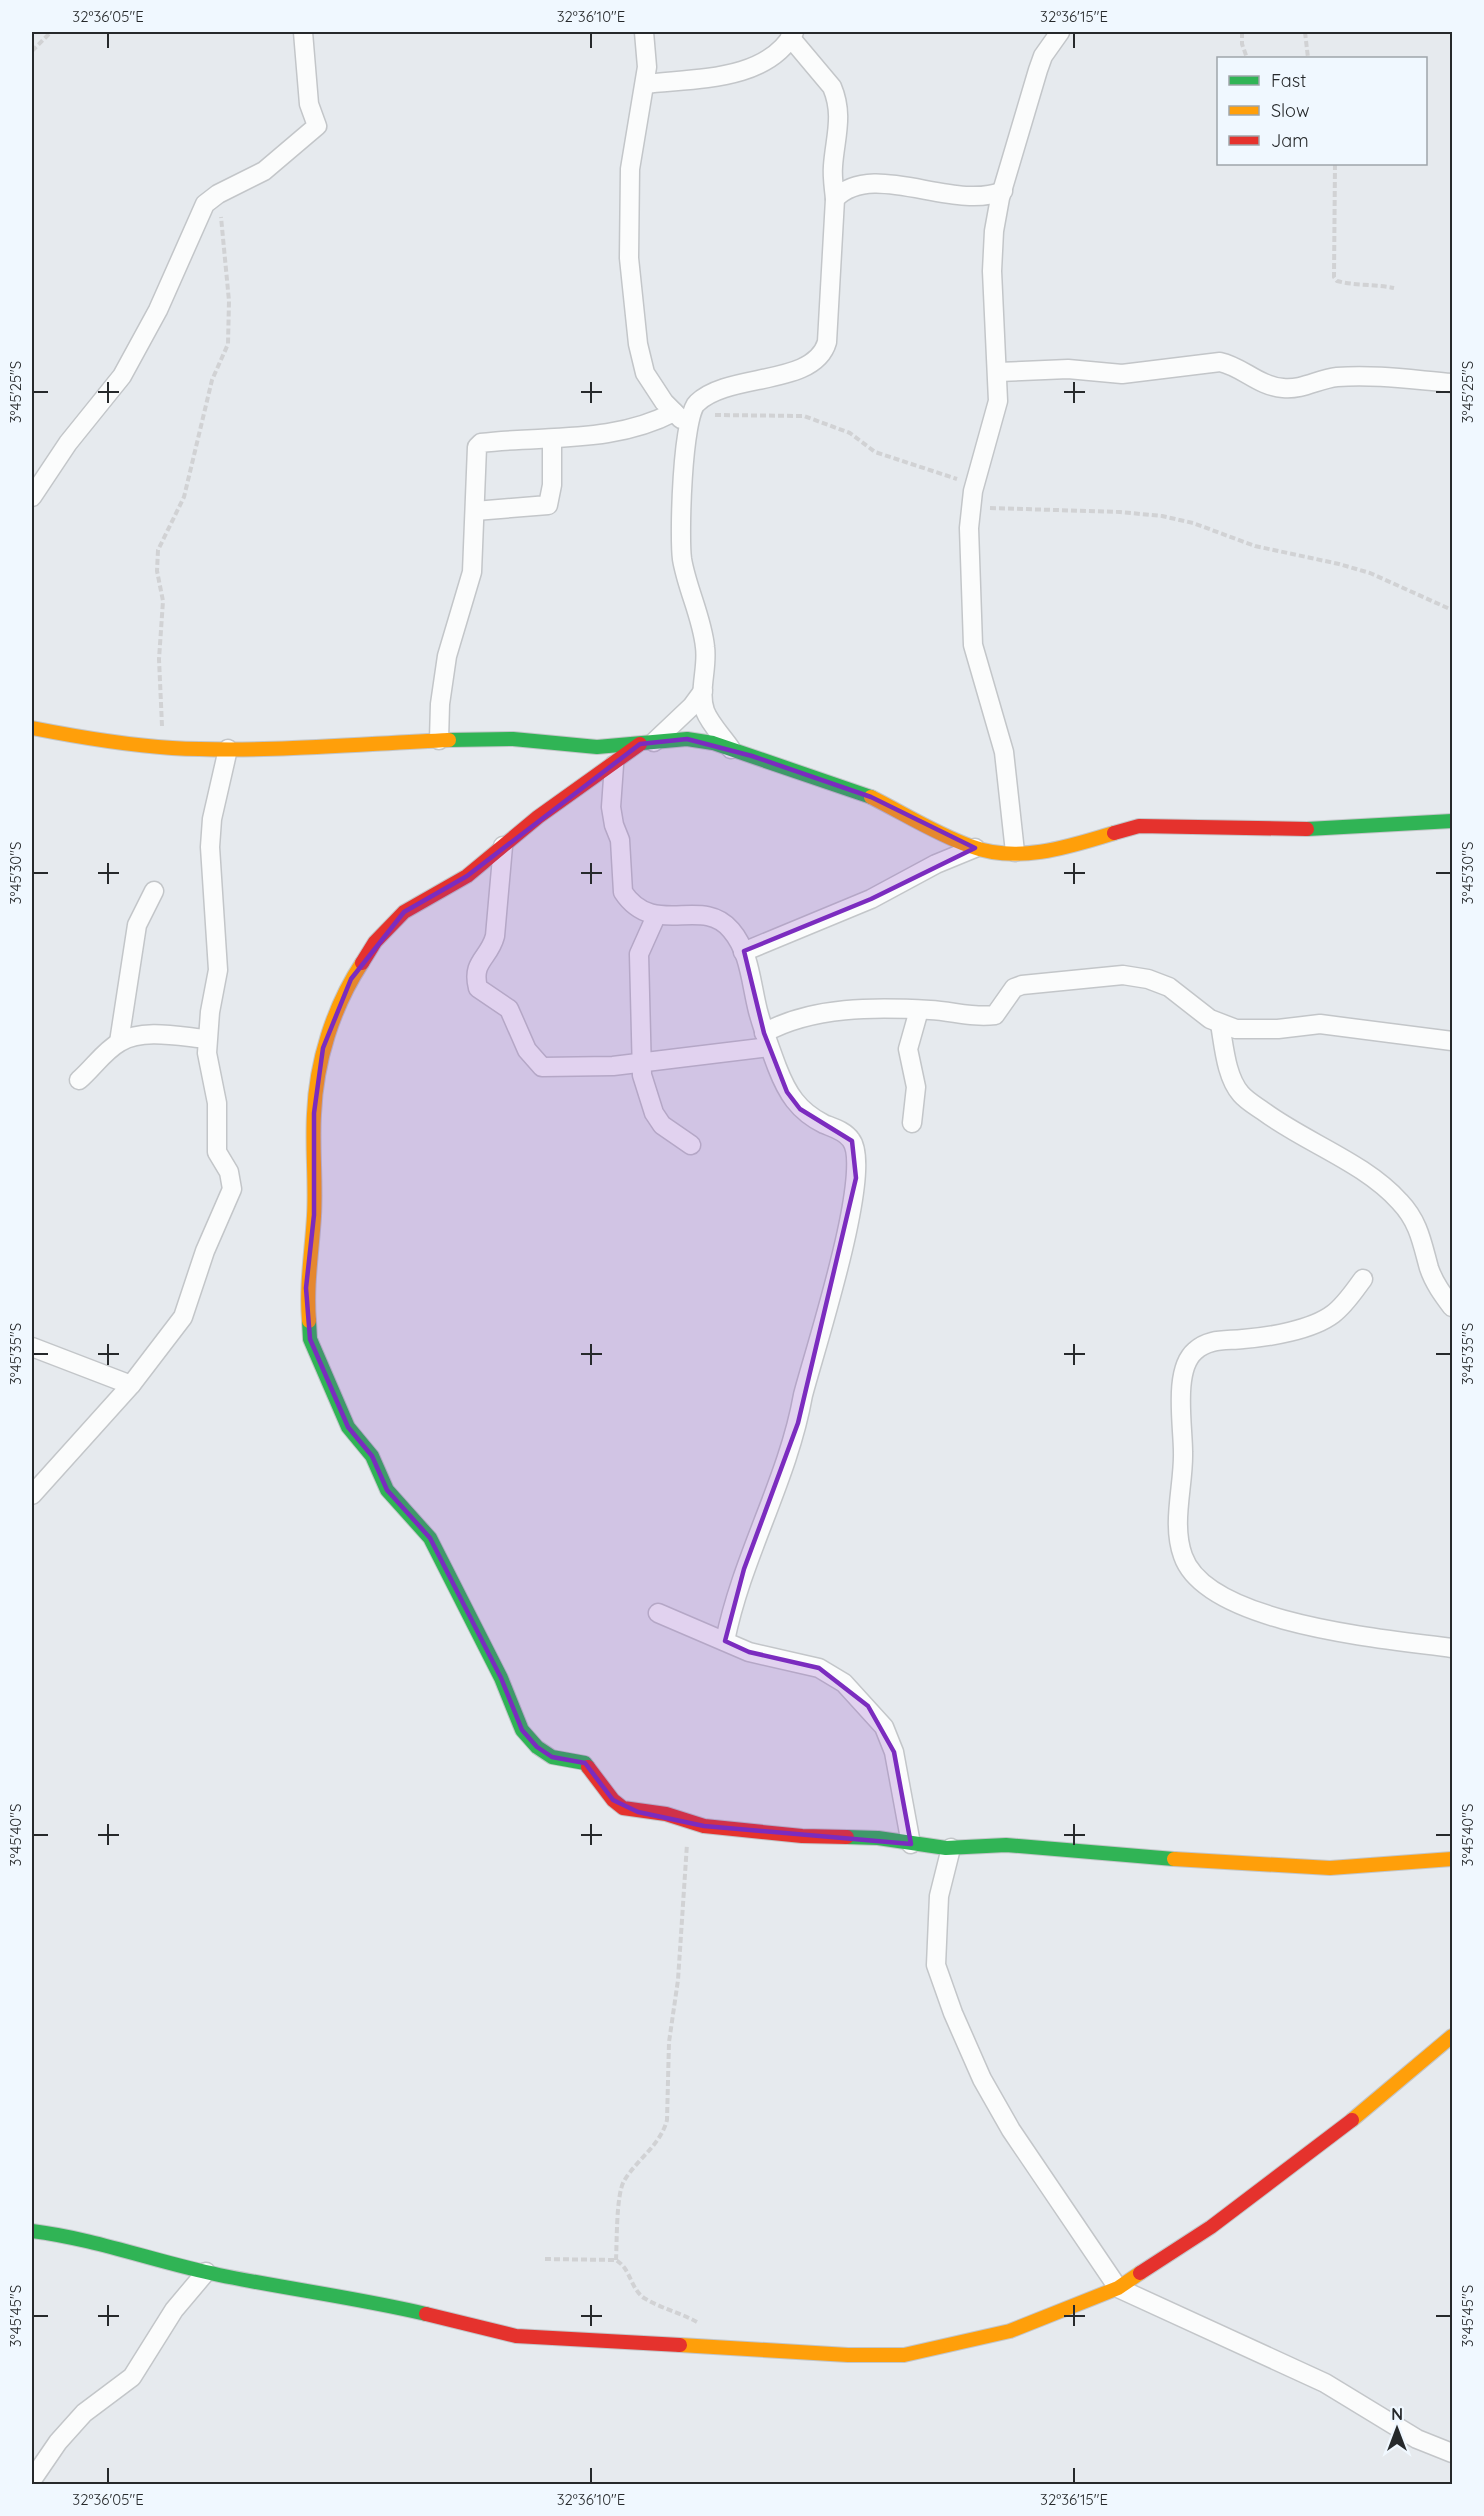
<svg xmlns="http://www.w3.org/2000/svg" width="1484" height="2516" font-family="Quicksand,sans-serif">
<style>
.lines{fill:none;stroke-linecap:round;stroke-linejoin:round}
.street-casing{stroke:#c3c6c9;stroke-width:21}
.fast-casing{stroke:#c3c6c9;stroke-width:16}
.slow-casing{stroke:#c3c6c9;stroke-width:16}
.jam-casing{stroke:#c3c6c9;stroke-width:16}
.path{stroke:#d1d2d4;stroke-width:4;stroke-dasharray:6 3;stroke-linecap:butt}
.street{stroke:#fbfcfc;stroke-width:18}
.fast{stroke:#30b455;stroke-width:14}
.slow{stroke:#ff9f0a;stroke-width:14}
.jam{stroke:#e5322d;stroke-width:14}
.marked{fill:#7b2cbf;fill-opacity:0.2;stroke:#7b2cbf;stroke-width:4.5;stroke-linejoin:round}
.ticks{fill:none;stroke:#26292b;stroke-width:2}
.neatline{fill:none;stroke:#26292b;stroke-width:2}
.ticks-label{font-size:15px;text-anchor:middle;fill:#26292b}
</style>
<rect width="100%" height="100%" fill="#e6eaee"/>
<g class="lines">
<g class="street-casing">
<g id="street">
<path d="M644,32L647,67L630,169L629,258L638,344L645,373L664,402L681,419"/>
<path d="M790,37L832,87C844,115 835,138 833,166C832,177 834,188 835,199"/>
<path d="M645,84C694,78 767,82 794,32"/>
<path d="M998,372L1068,369L1122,374L1220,362C1243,367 1258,386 1283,388C1303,390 1318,379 1337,377C1376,374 1414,380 1452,383"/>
<path d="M32,497L68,443L122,376L158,310L205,204L218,194L264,171L317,126L309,104L303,32"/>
<path d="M475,511L548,505L552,485V439"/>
<path d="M439,740L440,704L447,656L472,572L477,447L481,443C546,435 613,444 674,412"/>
<path d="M654,742L692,706L703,691"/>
<path d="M731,749C723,737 710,724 705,711C698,691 708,668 705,647C702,617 687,589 682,559C679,537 682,416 697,403C729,372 814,387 827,342L835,199C872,159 953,212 1003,191"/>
<path d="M614,765L611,807L614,825L620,840L623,892C654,939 702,895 731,930C750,952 751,984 758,1011C763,1030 770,1048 777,1067C787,1093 798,1111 824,1124C834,1128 845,1131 851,1140C874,1170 814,1352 803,1395C788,1480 742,1556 725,1641"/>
<path d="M503,846L495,936C489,959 471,961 478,988L509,1009L527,1050L542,1067L613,1066L769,1047"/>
<path d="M1015,852L1004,752L973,645L969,528L973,491L998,401L992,271L994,231L1000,198L1038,70L1043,56L1060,32"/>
<path d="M656,916L639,954L642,1075L654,1113L662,1125L691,1145"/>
<path d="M743,952L871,899L936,864L975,848"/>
<path d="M1220,1024C1224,1046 1226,1077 1241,1094C1247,1101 1256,1106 1263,1111C1306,1143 1364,1162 1400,1202C1419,1222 1422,1243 1429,1268C1434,1283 1443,1295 1452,1307"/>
<path d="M764,1033C813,1006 875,1007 930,1010C952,1011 973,1018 995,1015L1014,988L1022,985L1123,975L1148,979L1169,987L1210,1019L1236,1029H1278L1320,1024L1452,1041"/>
<path d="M119,1042L137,925L154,891"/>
<path d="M79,1080C93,1068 104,1051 120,1042C143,1028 182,1037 207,1039"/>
<path d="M912,1123L916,1087L908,1049L919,1010"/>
<path d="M1363,1279C1354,1291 1345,1305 1333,1314C1312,1330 1269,1337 1243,1339C1226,1341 1209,1338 1195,1351C1173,1370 1183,1425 1183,1452C1184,1485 1171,1523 1183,1556C1207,1625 1389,1639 1452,1648"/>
<path d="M32,1347L131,1385"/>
<path d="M32,1495L131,1385L183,1317L205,1251L232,1189L229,1172L217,1152V1103L207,1053L210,1012L218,970L210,847L212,819L228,749"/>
<path d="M658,1613L749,1652L819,1668L844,1683L884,1727L894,1752L911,1844"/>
<path d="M951,1848L939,1896L936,1965L953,2013L982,2079L1011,2130L1118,2288L1325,2383L1417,2439L1452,2453"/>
<path d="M32,2480L58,2442L84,2413L132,2377L174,2310L206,2272"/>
</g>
</g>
<g class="fast-casing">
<g id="fast">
<path d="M449,740L513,739L597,747L687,739L713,743L871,797"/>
<path d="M1307,829L1452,821"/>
<path d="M309,1321L310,1339L348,1427L372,1456L387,1490L430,1538L501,1678L522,1730L537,1747L552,1757L585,1763L588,1767"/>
<path d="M847,1837L878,1838L946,1848L1006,1845L1174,1859"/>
<path d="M32,2231C96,2239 156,2262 219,2275C288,2289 358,2298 426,2314"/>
</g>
</g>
<g class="slow-casing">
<g id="slow">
<path d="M32,728C78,737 124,745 172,748C263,753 357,744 449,740"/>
<path d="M871,797C903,813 936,834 970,846C1017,864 1069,847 1114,833"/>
<path d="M309,1321C306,1285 312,1251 314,1216C316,1182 312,1148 314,1114C316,1062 333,1007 362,963"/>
<path d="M1174,1859L1330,1868L1452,1859"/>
<path d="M1352,2120L1452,2036"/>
<path d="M680,2345L848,2355H904L1010,2331L1118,2288L1140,2273"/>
</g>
</g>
<g class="jam-casing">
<g id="jam">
<path d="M1114,833L1139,826L1307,829"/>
<path d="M362,963L375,942L404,912L467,876L538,817L640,744"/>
<path d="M588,1767L613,1800L623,1808L666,1814L704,1826L802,1836L847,1837"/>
<path d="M1140,2273L1211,2227L1352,2120"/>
<path d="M426,2314L516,2336L680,2345"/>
</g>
</g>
<g class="path">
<path d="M1242,32V44L1247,58"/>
<path d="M1305,32L1308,58"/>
<path d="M32,51L51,32"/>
<path d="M1335,164L1334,277L1337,281C1356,286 1375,284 1394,288"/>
<path d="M715,415L804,416L850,433L875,452L957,479"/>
<path d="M990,508L1120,512L1162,516L1193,523L1255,546L1339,564L1370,573L1452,610"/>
<path d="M162,726L159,659L163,601L157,571L158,550L184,497L212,380L228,344L229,301L221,217"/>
<path d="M545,2259L616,2260C631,2269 630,2288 644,2298C660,2308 681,2313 697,2322"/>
<path d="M616,2260C617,2242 616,2195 624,2181C637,2159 660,2146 667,2120L669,2042L678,1980L687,1844"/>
</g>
<use href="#street" class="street"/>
<use href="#fast" class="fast"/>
<use href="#slow" class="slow"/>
<use href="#jam" class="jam"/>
</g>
<path class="marked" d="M687,739L752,756L871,797L975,848L871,899L744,951L764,1033L787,1092L800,1109L852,1141L856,1178L798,1423L744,1569L725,1641L749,1652L819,1668L868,1706L894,1752L911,1844L704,1826L638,1812L613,1800L585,1763L552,1757L537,1747L522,1730L501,1678L430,1538L387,1490L372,1456L348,1427L310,1339L306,1288L314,1215V1113L323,1048L351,979L404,912L467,876L640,744Z"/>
<path class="ticks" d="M108,33V48M591,33V48M1074,33V48M108,382V403M591,382V403M1074,382V403M33,392H48M98,392H119M581,392H602M1064,392H1085M1436,392H1451M108,863V884M591,863V884M1074,863V884M33,873H48M98,873H119M581,873H602M1064,873H1085M1436,873H1451M108,1344V1365M591,1344V1365M1074,1344V1365M33,1354H48M98,1354H119M581,1354H602M1064,1354H1085M1436,1354H1451M108,1824V1845M591,1824V1845M1074,1824V1845M33,1835H48M98,1835H119M581,1835H602M1064,1835H1085M1436,1835H1451M108,2305V2326M591,2305V2326M1074,2305V2326M33,2316H48M98,2316H119M581,2316H602M1064,2316H1085M1436,2316H1451M108,2468V2483M591,2468V2483M1074,2468V2483"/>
<rect width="1484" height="2516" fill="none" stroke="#f0f8ff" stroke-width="66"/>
<rect x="1217" y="57" width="210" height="108" fill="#f0f8ff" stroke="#9fa5aa" stroke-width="1.5"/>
<rect x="1229" y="76" width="30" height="9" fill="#30b455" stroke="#9fa5aa" stroke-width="1.5"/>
<text x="1271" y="87" font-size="18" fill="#26292b">Fast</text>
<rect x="1229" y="106" width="30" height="9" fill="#ff9f0a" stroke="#9fa5aa" stroke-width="1.5"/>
<text x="1271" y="117" font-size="18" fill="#26292b">Slow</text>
<rect x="1229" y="136" width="30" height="9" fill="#e5322d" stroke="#9fa5aa" stroke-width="1.5"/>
<text x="1271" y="147" font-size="18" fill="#26292b">Jam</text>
<g transform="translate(1397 2429)" stroke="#f0f8ff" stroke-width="4.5" paint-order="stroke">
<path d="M0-4.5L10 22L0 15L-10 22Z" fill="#26292b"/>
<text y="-9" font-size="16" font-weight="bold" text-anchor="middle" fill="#26292b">N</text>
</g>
<rect x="33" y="33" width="1418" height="2450" class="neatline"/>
<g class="ticks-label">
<text x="108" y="22">32°36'05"E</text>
<text x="591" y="22">32°36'10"E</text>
<text x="1074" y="22">32°36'15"E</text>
<text transform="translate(16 392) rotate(-90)" y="5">3°45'25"S</text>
<text transform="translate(1468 392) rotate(-90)" y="5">3°45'25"S</text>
<text transform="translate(16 873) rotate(-90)" y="5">3°45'30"S</text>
<text transform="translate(1468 873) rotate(-90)" y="5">3°45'30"S</text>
<text transform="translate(16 1354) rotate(-90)" y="5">3°45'35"S</text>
<text transform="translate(1468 1354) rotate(-90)" y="5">3°45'35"S</text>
<text transform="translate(16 1835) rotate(-90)" y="5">3°45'40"S</text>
<text transform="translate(1468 1835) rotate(-90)" y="5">3°45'40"S</text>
<text transform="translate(16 2316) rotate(-90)" y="5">3°45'45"S</text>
<text transform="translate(1468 2316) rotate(-90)" y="5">3°45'45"S</text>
<text x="108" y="2505">32°36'05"E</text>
<text x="591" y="2505">32°36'10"E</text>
<text x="1074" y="2505">32°36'15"E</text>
</g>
</svg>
